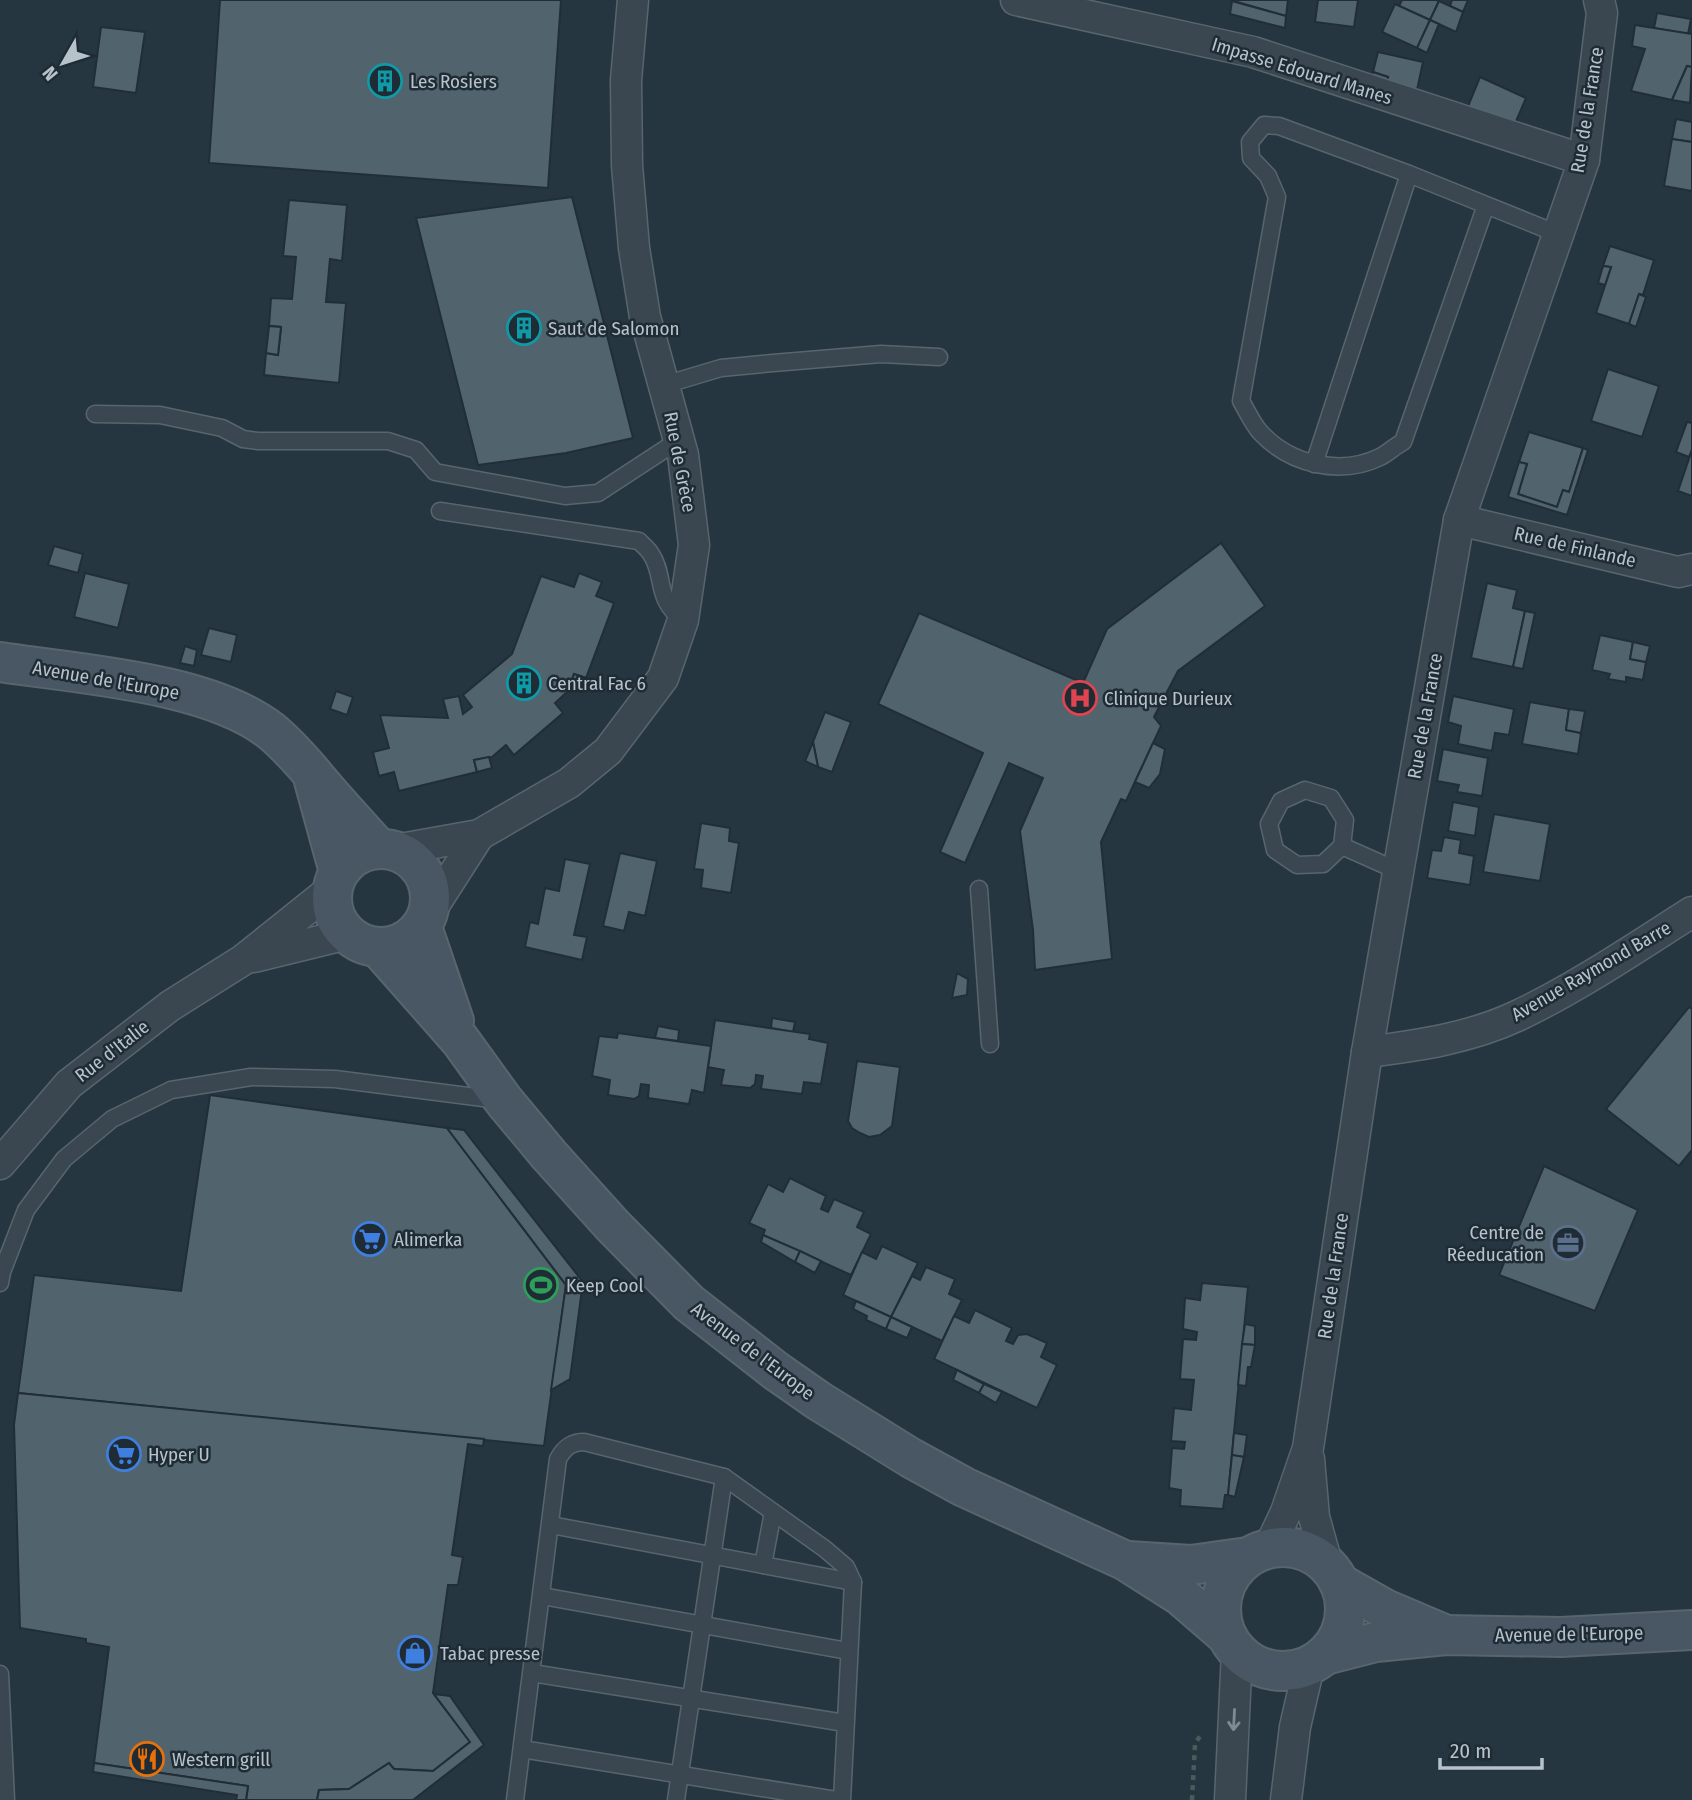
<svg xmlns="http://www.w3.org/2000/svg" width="1692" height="1800" font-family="'Fira Sans Condensed',sans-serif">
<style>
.building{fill:#51636d;stroke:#212e37;stroke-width:2}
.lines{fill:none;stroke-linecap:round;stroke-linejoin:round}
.lane-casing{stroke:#58656d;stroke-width:19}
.street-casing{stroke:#58656d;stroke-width:33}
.secondary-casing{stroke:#58656d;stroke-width:42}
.path{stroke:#465d5b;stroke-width:4.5;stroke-dasharray:5 5;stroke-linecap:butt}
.lane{stroke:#3a4750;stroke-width:16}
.street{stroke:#3a4750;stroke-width:30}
.secondary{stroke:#485763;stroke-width:38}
.oneway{stroke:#7f8b93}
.labels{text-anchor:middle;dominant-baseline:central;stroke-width:5;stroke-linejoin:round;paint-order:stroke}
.street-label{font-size:19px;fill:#b7c2ca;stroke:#1f2c35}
.poi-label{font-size:19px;fill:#b7c2ca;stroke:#1f2c35;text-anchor:start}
</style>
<rect width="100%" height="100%" fill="#263640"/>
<g class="building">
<path d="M220,0H561L548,188L209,163Z"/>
<path d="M1230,0H1288L1286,16Z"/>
<path d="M1318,0H1358L1354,27L1315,22Z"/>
<path d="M1402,0H1436L1439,1L1430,20L1399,6Z"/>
<path d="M1452,0H1468L1463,12L1450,6Z"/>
<path d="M1232,1L1286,16L1285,28L1230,14Z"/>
<path d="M1439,1L1463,12L1456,32L1430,20Z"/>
<path d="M1395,4L1430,20L1417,48L1382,32Z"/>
<path d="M1657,13L1691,19L1688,34L1654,28Z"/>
<path d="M1430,20L1439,24L1427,53L1417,48Z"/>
<path d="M1635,25L1692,34V67L1687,66L1672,100L1631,91L1645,49L1632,46Z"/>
<path d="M101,27L145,32L136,93L93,87Z"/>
<path d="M1378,52L1423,62L1417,90L1386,84L1388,77L1373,72Z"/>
<path d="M1687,66L1692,67L1690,103L1672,100Z"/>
<path d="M1373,72L1388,77L1386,84L1371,79Z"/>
<path d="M1480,77L1526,98L1514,126L1466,111Z"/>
<path d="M1676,119L1692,122V142L1672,139Z"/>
<path d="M1672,139L1692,142V191L1664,186Z"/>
<path d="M572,197L633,438L566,453L478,465L416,218Z"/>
<path d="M289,200L347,205L342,261L330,259L326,302L346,303L339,383L264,375L266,353L278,355L281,327L269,326L271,298L292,299L296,257L283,256Z"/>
<path d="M1610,246L1654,260L1643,295L1639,294L1629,324L1596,313L1611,267L1603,266Z"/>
<path d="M1603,266L1611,267L1605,285L1598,283Z"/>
<path d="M1639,294L1646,297L1636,327L1629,324Z"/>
<path d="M269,326L281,327L278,355L266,353Z"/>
<path d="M1608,369L1659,386L1642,437L1591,421Z"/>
<path d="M1687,422L1692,423V450L1689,457L1676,452Z"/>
<path d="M1529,432L1583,448L1569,492L1563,490L1557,507L1518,494L1527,464L1519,462Z"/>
<path d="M1583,448L1588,450L1567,515L1508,497L1519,462L1527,464L1518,494L1557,507L1563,490L1569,492Z"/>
<path d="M1692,450V496L1678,491Z"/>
<path d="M1221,543L1265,606L1178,671L1154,717L1161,726L1126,801L1121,799L1101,842L1112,959L1035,970L1033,930L1020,831L1043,778L1009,763L965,863L940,852L983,753L878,704L919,613L1083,683L1107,629Z"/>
<path d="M54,546L83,554L78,573L48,565Z"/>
<path d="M85,573L129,584L118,628L74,617Z"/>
<path d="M579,573L602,582L596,596L614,603L586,678L574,674L568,691L555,703L563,713L514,755L506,745L492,757L474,760L477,772L399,791L394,772L379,776L373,752L389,748L380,715L448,718L443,699L459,696L463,714L472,707L463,695L512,654L541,576L574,587Z"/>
<path d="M1487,583L1517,590L1513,608L1525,611L1513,667L1471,658Z"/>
<path d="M1525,611L1535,613L1523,669L1513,667Z"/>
<path d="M209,628L237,635L231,662L201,655Z"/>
<path d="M1600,635L1633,642L1630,659L1646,662L1643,680L1626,677V682L1608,679L1610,674L1592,670Z"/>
<path d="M1633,642L1650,646L1646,662L1630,659Z"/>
<path d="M185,646L197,650L194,666L180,663Z"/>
<path d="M574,674L586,678L581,692L569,688Z"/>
<path d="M336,691L353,697L347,715L330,709Z"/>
<path d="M1453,696L1514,709L1509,735L1495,733L1492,751L1458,744L1461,726L1448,722Z"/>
<path d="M1530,702L1569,709L1566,730L1581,733L1578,754L1522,744Z"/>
<path d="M1569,709L1585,711L1581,733L1566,730Z"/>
<path d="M825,712L851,722L832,772L818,767L813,742Z"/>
<path d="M813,742L818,767L805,761Z"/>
<path d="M1153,743L1165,749L1160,774L1149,788L1135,782Z"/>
<path d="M1443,749L1488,758L1482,796L1457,792L1459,785L1437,781Z"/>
<path d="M489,757L492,768L477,772L474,760Z"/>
<path d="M1453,802L1479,807L1475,836L1448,831Z"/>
<path d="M1494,814L1550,824L1540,881L1483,872Z"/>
<path d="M701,823L730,828L729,841L739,843L731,893L701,888L703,870L694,869Z"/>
<path d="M1444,837L1461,840L1459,853L1474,856L1470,885L1427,878L1432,850L1441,851Z"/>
<path d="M620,853L657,861L645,916L629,912L624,931L603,926Z"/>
<path d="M565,859L590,864L574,935L587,937L582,960L525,947L530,922L538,924L545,888L559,891Z"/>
<path d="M957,973L968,979L967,995L952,998Z"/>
<path d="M1689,1007L1692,1009V1150L1679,1166L1606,1109Z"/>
<path d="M772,1018L795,1022L793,1032L771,1028Z"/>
<path d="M715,1020L810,1034L809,1039L828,1043L821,1084L804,1082L802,1094L761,1089L763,1076L756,1075L755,1084L750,1088L721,1085L724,1070L708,1067Z"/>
<path d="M658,1026L679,1030L678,1041L655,1038Z"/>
<path d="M618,1033L711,1046L704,1093L692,1090L689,1104L648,1098L649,1085L641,1084L639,1096L634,1099L608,1095L610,1080L592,1076L599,1036L617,1038Z"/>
<path d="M857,1061L900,1067L892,1126L880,1135L869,1137L860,1133L852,1128L848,1121Z"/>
<path d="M210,1095L447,1128L566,1285L544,1446L18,1393L34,1275L181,1291Z"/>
<path d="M447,1128L464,1130L583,1282L570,1379L551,1390L566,1285Z"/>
<path d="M1544,1166L1638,1210L1595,1311L1499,1275Z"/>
<path d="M790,1178L826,1196L821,1209L828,1212L834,1199L864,1212L857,1227L871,1234L851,1275L763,1235L765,1230L749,1223L768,1184L783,1192Z"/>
<path d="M763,1235L800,1251L795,1262L761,1242Z"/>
<path d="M882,1246L918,1263L891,1317L843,1295L862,1252L876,1259Z"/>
<path d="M800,1251L821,1261L815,1273L795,1262Z"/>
<path d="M926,1267L955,1279L949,1294L962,1300L942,1341L891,1317L912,1276L920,1280Z"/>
<path d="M1202,1283L1248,1287L1228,1495H1225L1223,1509L1180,1506L1181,1490L1169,1488L1172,1448L1184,1449L1185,1442L1171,1441L1174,1408L1191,1410L1194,1380L1180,1379L1183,1339L1196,1340L1197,1332L1183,1329L1185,1298L1200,1300Z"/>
<path d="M856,1301L891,1317L886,1329L866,1320L867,1316L853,1309Z"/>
<path d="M975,1310L1012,1328L1006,1341L1013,1344L1018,1335L1027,1334L1047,1343L1041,1357L1057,1365L1037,1408L934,1359L954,1316L969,1323Z"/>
<path d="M891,1317L912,1327L907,1338L886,1329Z"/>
<path d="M1245,1324L1255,1326V1345L1242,1344Z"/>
<path d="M1242,1344L1255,1345L1251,1367H1248L1246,1386L1238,1385Z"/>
<path d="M957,1370L984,1384L979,1393L953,1380Z"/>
<path d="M984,1384L1002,1392L996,1403L979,1393Z"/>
<path d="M18,1393L484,1439L483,1446L468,1444L452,1555L463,1557L458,1585H448L433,1693L470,1742L433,1771L394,1769L389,1763L349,1789L319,1790L317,1800H246L248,1786L94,1763L109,1647L86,1643V1639L20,1628L14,1425Z"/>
<path d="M1234,1433L1247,1435L1244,1457L1232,1455Z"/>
<path d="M1232,1455L1244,1457L1235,1497L1228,1495Z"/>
<path d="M434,1694L450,1696L484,1745L413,1800H317L319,1790L349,1789L389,1763L394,1769L433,1771L470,1742Z"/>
<path d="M94,1763L248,1786L246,1800H236L237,1795L93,1772Z"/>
</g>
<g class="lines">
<g class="lane-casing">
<g id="lane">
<path d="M1486,205L1403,442C1395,446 1388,453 1380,457C1341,476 1291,465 1261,433C1253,425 1247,411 1241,401L1277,197L1268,176L1251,158L1250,142L1264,125L1279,126L1409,174L1558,234"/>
<path d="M664,385L721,368L773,363L881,354L939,357"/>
<path d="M95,414L160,415L222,428L243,439L258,441H388L416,450L435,472L565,496L598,493L679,440"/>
<path d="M1314,464L1409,174"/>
<path d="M440,511L639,541C643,545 648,549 651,554C666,577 654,598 683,620"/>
<path d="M1305,790L1331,798L1345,820L1342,846L1323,864L1297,865L1275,850L1269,824L1281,801Z"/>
<path d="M1342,846L1398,871"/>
<path d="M979,889L990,1044"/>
<path d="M0,1283L2,1272L26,1210L64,1159L112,1119L171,1090L251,1077L335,1079L499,1100"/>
<path d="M551,1525L853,1582"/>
<path d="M763,1565L773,1512"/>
<path d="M542,1596L848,1651"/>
<path d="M532,1673L845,1723"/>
<path d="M0,1674L6,1800"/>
<path d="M522,1749L836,1800"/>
<path d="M515,1800L558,1459C564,1448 571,1442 584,1442L724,1477L825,1549L846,1567L853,1582L842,1800"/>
<path d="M676,1800L724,1477"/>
</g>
</g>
<g class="street-casing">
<g id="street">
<path d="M1016,0L1253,52L1584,160"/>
<path d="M1459,520L1678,572L1692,569"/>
<path d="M395,850L479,835L569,783L608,751L663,678L683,620L694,545L683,455L645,317L634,248L627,165L626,80L633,0"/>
<path d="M429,913L479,835"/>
<path d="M254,957L348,934"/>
<path d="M1367,1052C1417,1046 1470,1038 1517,1016C1578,987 1635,948 1692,912"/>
<path d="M0,1164L69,1084L170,1006L243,960L333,888"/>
<path d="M1309,1459L1314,1517L1328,1567"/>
<path d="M1269,1548L1286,1512L1308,1448L1367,1052L1459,520L1584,160L1602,13L1599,0"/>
<path d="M1230,1800L1237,1652"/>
<path d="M1286,1800L1295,1727L1309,1666"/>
</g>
</g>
<g class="secondary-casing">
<g id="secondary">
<path d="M0,662C78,674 209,682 271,731C287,744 299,758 312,773C333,799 357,824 379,849"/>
<path d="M314,781L339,872"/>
<circle cx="381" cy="898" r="49"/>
<path d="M422,927L454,1021"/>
<path d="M378,947L460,1040L504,1101L549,1155L613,1226L689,1303L776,1371L819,1401L911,1458L964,1487L1126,1561L1181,1596L1225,1634"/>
<circle cx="1283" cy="1609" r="62"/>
<path d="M1128,1561L1191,1565L1248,1557"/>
<path d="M1339,1583L1385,1609L1444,1634"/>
<path d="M1325,1655L1376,1642L1446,1635L1561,1637L1692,1630"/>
</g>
</g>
<path class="path" d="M1192,1800L1195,1744L1200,1736"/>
<use href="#lane" class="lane"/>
<use href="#street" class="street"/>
<use href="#secondary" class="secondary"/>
</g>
<defs><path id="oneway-shaft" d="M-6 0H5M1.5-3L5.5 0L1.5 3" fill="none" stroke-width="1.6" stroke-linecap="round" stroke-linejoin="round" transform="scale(1.75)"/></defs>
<use class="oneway" href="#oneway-shaft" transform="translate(1234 1720) rotate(93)"/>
<defs>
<g id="building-ring" transform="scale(1.75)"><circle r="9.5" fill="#1f2c35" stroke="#0f9aa8" stroke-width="1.5"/><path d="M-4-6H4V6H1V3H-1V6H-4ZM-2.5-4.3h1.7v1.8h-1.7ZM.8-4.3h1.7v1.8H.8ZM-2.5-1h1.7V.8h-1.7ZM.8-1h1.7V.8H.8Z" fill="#0f9aa8"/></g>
<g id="hospital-ring" transform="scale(1.75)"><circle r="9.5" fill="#1f2c35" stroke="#e0444e" stroke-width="1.5"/><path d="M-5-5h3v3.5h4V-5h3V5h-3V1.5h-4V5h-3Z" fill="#e0444e"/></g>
<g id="supermarket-ring" transform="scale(1.75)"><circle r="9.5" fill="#1f2c35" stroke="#3f7fe0" stroke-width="1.5"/><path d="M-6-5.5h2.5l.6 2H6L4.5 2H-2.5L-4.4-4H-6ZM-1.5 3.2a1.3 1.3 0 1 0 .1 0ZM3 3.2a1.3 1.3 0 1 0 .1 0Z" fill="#3f7fe0"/></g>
<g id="office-ring" transform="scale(1.75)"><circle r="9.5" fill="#1f2c35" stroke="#5c6f8a" stroke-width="1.5"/><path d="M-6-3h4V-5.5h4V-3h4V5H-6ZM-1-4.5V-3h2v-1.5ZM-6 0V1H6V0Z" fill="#5c6f8a"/></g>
<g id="stadium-ring" transform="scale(1.75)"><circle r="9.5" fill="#1f2c35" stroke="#2e9e5b" stroke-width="1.5"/><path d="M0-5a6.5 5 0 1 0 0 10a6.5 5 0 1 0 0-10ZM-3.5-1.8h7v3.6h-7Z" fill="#2e9e5b"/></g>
<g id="shop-ring" transform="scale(1.75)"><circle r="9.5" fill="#1f2c35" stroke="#3f7fe0" stroke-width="1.5"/><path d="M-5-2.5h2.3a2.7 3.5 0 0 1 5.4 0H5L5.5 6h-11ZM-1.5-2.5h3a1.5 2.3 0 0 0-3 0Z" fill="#3f7fe0"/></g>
<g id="restaurant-ring" transform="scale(1.75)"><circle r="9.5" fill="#1f2c35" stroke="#e8710a" stroke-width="1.5"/><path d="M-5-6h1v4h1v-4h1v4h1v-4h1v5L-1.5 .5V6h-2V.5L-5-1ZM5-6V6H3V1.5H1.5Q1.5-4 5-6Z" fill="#e8710a"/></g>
</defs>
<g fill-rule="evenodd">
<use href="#building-ring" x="385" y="81"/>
<use href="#building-ring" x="524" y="328"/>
<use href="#building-ring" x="524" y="683"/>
<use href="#hospital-ring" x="1080" y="698"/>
<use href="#supermarket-ring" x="370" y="1239"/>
<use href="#office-ring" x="1568" y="1243"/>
<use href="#stadium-ring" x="541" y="1285"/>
<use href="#supermarket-ring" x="124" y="1454"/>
<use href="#shop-ring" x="415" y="1653"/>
<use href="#restaurant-ring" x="147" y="1759"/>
</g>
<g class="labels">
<g class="street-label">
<text transform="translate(1302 71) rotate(17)">Impasse Edouard Manes</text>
<text transform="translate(1587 110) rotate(-81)">Rue de la France</text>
<text transform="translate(680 462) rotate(79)">Rue de Grèce</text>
<text transform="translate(1575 547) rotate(13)">Rue de Finlande</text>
<text transform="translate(106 680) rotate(10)">Avenue de l'Europe</text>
<text transform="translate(1425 716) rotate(-80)">Rue de la France</text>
<text transform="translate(1591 971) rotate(-30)">Avenue Raymond Barre</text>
<text transform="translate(112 1051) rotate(-38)">Rue d'Italie</text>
<text transform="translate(1333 1276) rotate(-82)">Rue de la France</text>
<text transform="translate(753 1351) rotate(37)">Avenue de l'Europe</text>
<text transform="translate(1569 1634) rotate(-1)">Avenue de l'Europe</text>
</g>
<g class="poi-label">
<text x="410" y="81">Les Rosiers</text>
<text x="548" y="328">Saut de Salomon</text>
<text x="548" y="683">Central Fac 6</text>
<text x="1104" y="698">Clinique Durieux</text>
<text x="1544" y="1232" text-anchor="end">Centre de<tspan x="1544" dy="22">Réeducation</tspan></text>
<text x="394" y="1239">Alimerka</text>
<text x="566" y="1285">Keep Cool</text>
<text x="148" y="1454">Hyper U</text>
<text x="440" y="1653">Tabac presse</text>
<text x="172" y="1759">Western grill</text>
</g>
</g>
<g transform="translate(63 63) rotate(231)" stroke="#1f2c35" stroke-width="5" paint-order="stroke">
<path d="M0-5L12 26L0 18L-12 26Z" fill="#b7c2ca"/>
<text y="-10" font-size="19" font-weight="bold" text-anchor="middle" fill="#b7c2ca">N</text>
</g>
<path d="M1440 1758v10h102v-10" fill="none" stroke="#b7c2ca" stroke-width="3.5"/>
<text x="1450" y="1758" font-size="21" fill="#b7c2ca" stroke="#1f2c35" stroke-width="5" paint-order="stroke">20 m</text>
</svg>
